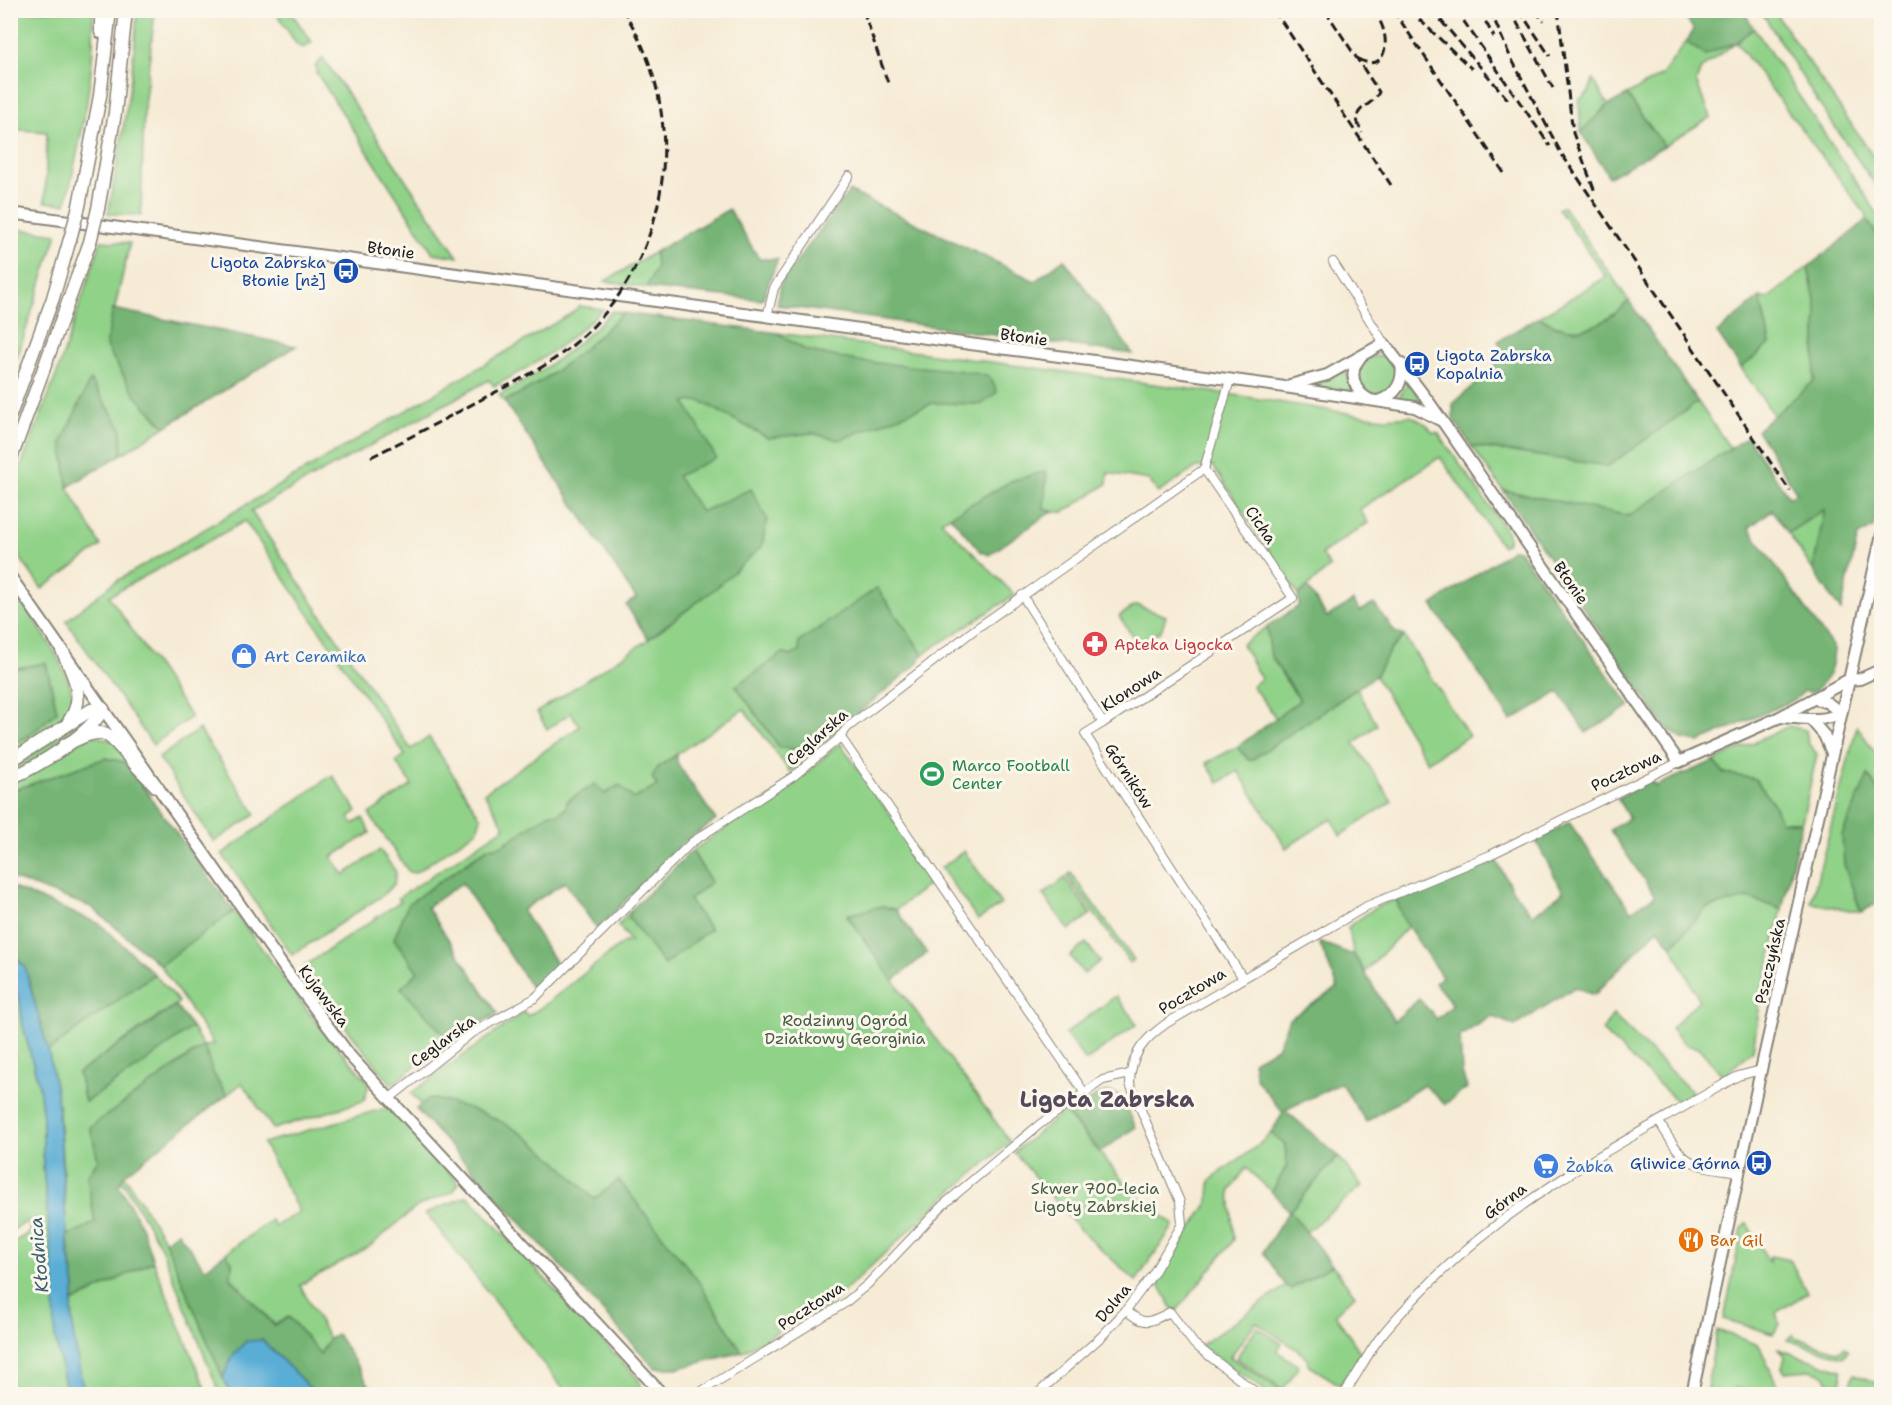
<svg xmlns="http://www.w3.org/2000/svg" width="1892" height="1405" font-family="'Shantell Sans',sans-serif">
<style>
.green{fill:#91d289;stroke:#567752;stroke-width:1.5}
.forest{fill:#74b475;stroke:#486848;stroke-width:1.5}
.water{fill:#5aadd5;stroke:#3b6478;stroke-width:1.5}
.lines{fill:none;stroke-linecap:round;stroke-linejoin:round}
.street-casing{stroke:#898478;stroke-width:10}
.secondary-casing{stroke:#898478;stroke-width:14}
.primary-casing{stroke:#898478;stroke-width:15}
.street{stroke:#fff;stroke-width:8}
.secondary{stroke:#fff;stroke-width:10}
.primary{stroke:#fff;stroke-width:12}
.rail{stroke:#1c1c1c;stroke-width:3;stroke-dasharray:9 4.5;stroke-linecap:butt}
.primary-bridge-casing{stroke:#898478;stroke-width:15;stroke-linecap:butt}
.primary-bridge{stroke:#fff;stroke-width:12}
.labels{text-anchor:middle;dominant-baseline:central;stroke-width:6;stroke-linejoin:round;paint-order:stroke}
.street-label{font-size:16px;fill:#1c1c1c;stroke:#fbf7ec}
.transit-label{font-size:16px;fill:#164399;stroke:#fbf7ec;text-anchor:end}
.health-label{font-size:16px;fill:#be3a42;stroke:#fbf7ec;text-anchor:start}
.shop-label{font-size:16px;fill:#366cbe;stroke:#fbf7ec;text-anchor:start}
.leisure-label{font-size:16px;fill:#27864d;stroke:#fbf7ec;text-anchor:start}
.park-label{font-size:16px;fill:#455c42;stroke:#fbf7ec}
.food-label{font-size:16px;fill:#c56008;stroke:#fbf7ec;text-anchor:start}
.water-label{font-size:18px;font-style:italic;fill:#385d6f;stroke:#fbf7ec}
.district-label{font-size:22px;font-weight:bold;fill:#54485b;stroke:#fbf7ec}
</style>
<rect width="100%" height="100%" fill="#fbf7ec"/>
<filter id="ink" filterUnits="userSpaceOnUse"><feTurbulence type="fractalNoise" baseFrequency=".0167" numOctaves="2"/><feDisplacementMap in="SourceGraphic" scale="12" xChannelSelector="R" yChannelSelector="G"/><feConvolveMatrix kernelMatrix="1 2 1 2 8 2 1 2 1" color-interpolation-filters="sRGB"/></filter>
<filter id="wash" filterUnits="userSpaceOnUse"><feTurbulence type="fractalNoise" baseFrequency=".008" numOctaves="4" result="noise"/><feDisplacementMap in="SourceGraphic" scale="24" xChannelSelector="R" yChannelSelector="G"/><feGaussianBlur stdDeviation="1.35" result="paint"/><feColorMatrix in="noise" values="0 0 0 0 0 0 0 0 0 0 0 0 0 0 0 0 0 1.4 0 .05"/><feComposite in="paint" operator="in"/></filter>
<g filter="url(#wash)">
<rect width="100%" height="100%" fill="#f6ebd5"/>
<g class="green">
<path d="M10,11H93C96,76 80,141 66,204L45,202L47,132L11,129Z"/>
<path d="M137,11H155L144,108L141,215L108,214C120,146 134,79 137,11Z"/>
<path d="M275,11H290L312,42L303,48L297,45Z"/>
<path d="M1761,11H1774L1881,168V193L1819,104Z"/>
<path d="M1754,28L1881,219V241L1867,220V216L1736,42L1701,69L1696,82L1711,117L1664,146L1627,95L1662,75L1686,42L1705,55L1736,42Z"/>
<path d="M323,58L458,257L433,253L316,72V65Z"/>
<path d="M1593,79L1608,105L1581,132L1579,100L1589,92Z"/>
<path d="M1563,206L1629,301C1600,329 1574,340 1539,317L1606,277L1558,209Z"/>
<path d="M11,228L57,234L11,376L10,228Z"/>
<path d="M101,241L130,243L106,346L135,395L165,427L122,454L121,427L62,442L68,487L101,546L42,589L11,545L10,495L56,376Z"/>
<path d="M655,252L656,268L646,288L605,281Z"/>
<path d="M1808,267L1817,309L1814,382L1775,417L1741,368L1770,344L1760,297L1767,299Z"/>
<path d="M579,306L603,309C568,343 537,364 494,386L489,380L251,511L411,749L429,737L481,818L477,830L415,873L409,872L369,814L412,785L396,762L405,755L245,521L109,596L191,717L153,745L66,621L113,583L572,313Z"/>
<path d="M612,311L623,313C586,348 551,381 504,401L499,395C545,371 576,348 612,311Z"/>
<path d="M778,333L1234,395L1359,415L1385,418L1411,416L1426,424L1432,432L1438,433L1508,533V542L1502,546L1497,539L1440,457L1360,509L1368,523L1321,554L1330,567L1298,595L1213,466L1197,467L1158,493L1149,480L1108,473L1107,484L1064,512L964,509L941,521L1015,595L923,654L877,588L800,651L736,686L780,748L796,749L827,739L790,772L744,709L659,766L652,777L657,786L634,799L604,794L566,808L558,814L550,813L501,846L487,848L408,904L418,972L401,988L448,1039L392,1085L308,980L303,972L306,965L401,901L398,898L505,827L484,793L580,726L571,713L547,729L537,712L645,642L716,588L701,512L676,476L684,401H700L768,438L812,433L839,440L933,403L981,404L997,392L990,377C930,362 864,371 806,350C796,347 787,339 778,333Z"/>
<circle cx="1378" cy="375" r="19"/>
<path d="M1345,370L1354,393L1310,386Z"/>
<path d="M1408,381L1423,402L1422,403L1398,399Z"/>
<path d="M1698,402L1730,448L1629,516L1503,490L1471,446L1608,466Z"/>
<path d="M1825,508L1813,570L1788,533Z"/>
<path d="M10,586C36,622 63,657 75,701L66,720L11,757V746L30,735L57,711L46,663L11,669Z"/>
<path d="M1136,605L1166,616L1161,631L1141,642L1133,637L1119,616Z"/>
<path d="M1267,627C1272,661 1279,673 1300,700L1276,718L1252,686L1261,679L1242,644Z"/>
<path d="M1404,636L1469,736L1427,762L1375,676L1391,649Z"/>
<path d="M1357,689L1377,725L1354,743L1392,801L1340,836L1332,818L1286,848L1238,771L1219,783L1206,763L1237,747L1250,761Z"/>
<path d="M89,716L95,718L37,759L11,772L10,766L21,762Z"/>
<path d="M1789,726L1806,730L1808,743L1817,754L1802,822H1781L1773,803L1755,779L1724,773L1714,761Z"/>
<path d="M1857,726L1882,763L1881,795L1868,775L1844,864L1861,912L1811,903Z"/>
<path d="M199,729L256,814L214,842L159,758Z"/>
<path d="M92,735L114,741L152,796L124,762L106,758L11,791L10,782Z"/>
<path d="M840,743L935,879L896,910L882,906L847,916L1010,1142L942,1200L825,1309L819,1308L742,1352L714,1307L648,1357L411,1093L524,1012L528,1016L542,1007L624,942H631L618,925L631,910L671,959L710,929L689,900L711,882L692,851L809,771Z"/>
<path d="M332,775L357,811L349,817L353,824L363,818L370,833L332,857L344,875L380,850L396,872L394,884L382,896L292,955L222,854Z"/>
<path d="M964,851L1001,904L978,920L941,868Z"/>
<path d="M1071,873L1134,960L1130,963L1067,876Z"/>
<path d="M1065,878L1091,914L1069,930L1043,895Z"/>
<path d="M1747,898L1782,909L1760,1003L1753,1050L1723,1076L1699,1048L1685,1045L1671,1028L1699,1000L1672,946L1706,908Z"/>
<path d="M1396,899L1408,926L1365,972L1354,955L1348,927L1376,907Z"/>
<path d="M234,911L313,1018L369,1083L364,1101L273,1129L242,1083L227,1095L213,1073L203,1047C151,1076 120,1128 87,1176L95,1223L67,1236L59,1109L48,1051L154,974L179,1002L78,1073L85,1102L139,1067L192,1027L203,1046L214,1045L160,965Z"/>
<path d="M1086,943L1100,961L1084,974L1070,956Z"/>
<path d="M10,980L20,1002L23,1026L39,1086L43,1118V1168L54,1283L55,1337L67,1394H11V1244L30,1232L28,1221L11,1231L10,1065L16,1060L11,1042Z"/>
<path d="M1116,996L1137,1024L1086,1061L1065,1034Z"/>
<path d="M1613,1015L1692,1092L1678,1102L1602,1031Z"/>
<path d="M389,1107L459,1183L453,1192L418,1206L369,1247L300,1285L329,1339L320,1354L289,1317L275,1325L231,1278L232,1262L226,1253L271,1220L275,1226L299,1212L263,1143Z"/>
<path d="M1064,1111L1134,1193L1174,1225L1136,1281L1079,1229L1014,1152Z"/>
<path d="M1271,1133L1285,1145L1287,1165L1272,1192L1246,1168L1230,1191L1234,1240L1175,1313L1157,1281L1209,1201L1210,1181C1229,1163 1253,1153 1271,1133Z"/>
<path d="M1338,1156L1362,1186L1306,1232L1289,1211Z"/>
<path d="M124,1175L165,1241L230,1394H220L160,1245L121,1179Z"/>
<path d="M468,1196L639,1380L641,1387L637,1393L567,1394L426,1213Z"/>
<path d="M1747,1223L1769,1262L1770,1256L1790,1260L1807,1293L1777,1312L1780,1324L1773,1334L1724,1319L1742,1228Z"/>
<path d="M153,1261L208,1394H84L73,1337L72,1303Z"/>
<path d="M1332,1265L1355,1295L1335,1314L1362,1355L1340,1385L1308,1365L1307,1357L1256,1322L1230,1357L1286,1394H1266L1263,1389L1200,1346L1286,1286L1291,1289Z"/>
<path d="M1257,1327L1282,1344L1277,1351L1299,1366L1283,1390L1236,1358Z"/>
<path d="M1717,1330L1759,1345L1781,1394H1761L1736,1388L1734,1394H1706Z"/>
<path d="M1793,1334L1795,1337L1839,1352L1844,1347L1848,1350L1843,1357L1787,1340Z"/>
<path d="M1778,1349L1841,1370L1842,1394H1827L1829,1384L1824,1374L1810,1370L1785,1372L1782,1368L1785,1357Z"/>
<path d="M1854,1374L1881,1384V1394H1853L1851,1381Z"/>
</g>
<g class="forest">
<path d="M1681,11H1743L1754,28L1736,42L1705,55L1686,42L1694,30Z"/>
<path d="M1627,95L1664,146L1609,177L1581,132L1608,105Z"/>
<path d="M849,191L1035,281L1064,259L1133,354L777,305L781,283Z"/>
<path d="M729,209L759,259H778L762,300L646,288L656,268L655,252Z"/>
<path d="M1867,220L1881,241V490L1873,528L1858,536L1841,611L1813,570L1825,509L1788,533L1772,510L1749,528L1834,649C1832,673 1830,678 1812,693L1805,691L1794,700L1699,742L1682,739L1664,726L1503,490L1629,516L1747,437L1789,497L1797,493L1757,430L1814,381L1817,309L1808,267Z"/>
<path d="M1760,297L1770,344L1741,368L1717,333Z"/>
<path d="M1629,301L1698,402L1608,466L1471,446L1453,418V404L1494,367L1503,351L1498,341L1539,317C1574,340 1600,329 1629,301Z"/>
<path d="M113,309L296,346L165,427L135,395L106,346Z"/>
<path d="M623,313L778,333L805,350L856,361L964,371L990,377L997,392L982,404L933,403L839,440L812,433L768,438L701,401L685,402L716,458L677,476L701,512L751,489L767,519L762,546L716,588L648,639L626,605L636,598L504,401C551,381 586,348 623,313Z"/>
<path d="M90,380L121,427L122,454L68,487L62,442Z"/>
<path d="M1047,471L1044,509L1052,511L989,555L980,551L950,516L1013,480Z"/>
<path d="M1513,549L1519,550L1630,706L1586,733L1559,692L1511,721L1432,605Z"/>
<path d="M1307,587L1327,617L1353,601L1360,611L1374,604L1395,632L1404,636L1391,649L1375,676L1250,761L1237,747L1300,700L1271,657L1267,627L1299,606L1298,595Z"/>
<path d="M877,588L923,654L916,665L827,739L796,749L780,748L736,686L783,653L791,656L799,651V642Z"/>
<path d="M46,663L57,711L30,735L11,746V669Z"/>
<path d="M677,755V763L716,820L683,843L597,929L565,882L522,910L559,968L535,993L462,883L427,907L498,1014L448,1039L401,988L418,972L394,939L408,904L488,848L501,846L550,813L558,814L566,808L567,801L595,784L605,794L619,785L634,799L657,786L652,777L659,766Z"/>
<path d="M106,758L124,762L234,911L160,965L91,907L11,878V791Z"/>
<path d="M1714,761L1724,773L1755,779L1773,803L1781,822H1802L1782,909L1747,898L1706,908L1672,946L1658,929L1594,995L1575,987L1515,1026L1492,1016L1460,1036L1462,1073L1467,1088L1445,1104L1424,1085L1366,1122L1341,1083L1285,1110L1338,1156L1290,1211L1332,1265L1291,1289L1286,1286L1263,1252L1289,1211L1272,1192L1287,1165L1285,1145L1271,1133L1283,1113L1256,1079L1253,1061L1277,1048L1289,1019L1338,988L1319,942L1354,955L1394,1021L1419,999L1437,1019L1453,1005L1435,983L1442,977L1403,919L1396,899L1496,860L1513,891L1533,915L1563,892L1536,841L1569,822L1631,911L1655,896L1610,830L1629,818L1617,798L1651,780L1655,786Z"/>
<path d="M1868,775L1881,795L1882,901L1861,912L1844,864L1842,835Z"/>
<path d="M692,851L711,882L689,900L710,929L664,965L629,918L631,910Z"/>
<path d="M11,887L100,924L154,974L48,1051L25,967L11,952Z"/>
<path d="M882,906L896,910L927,953L893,981L847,915Z"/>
<path d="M176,1006L192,1027L139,1067L85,1102L78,1073Z"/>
<path d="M204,1046L213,1073L227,1095L124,1175L119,1185L142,1228L153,1261L72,1303L75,1288L67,1236L95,1223L87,1176L98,1160L90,1127Z"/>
<path d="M1110,1092L1120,1095L1136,1127L1100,1152L1066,1113L1100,1094Z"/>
<path d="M429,1098C508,1113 540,1143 594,1199L619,1180L699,1282L742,1352L679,1368H655L416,1109Z"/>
<path d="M178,1232L205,1269L226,1253L232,1262L231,1278L274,1325L289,1317L320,1354L329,1339L337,1334L375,1394H316L262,1340L232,1357L223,1378L165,1241Z"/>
</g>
<g class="water">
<path d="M10,952L25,967L50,1058L57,1097L68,1248L75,1288L72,1303L73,1333L84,1394H67L55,1337L54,1284L43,1168V1118L39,1086L23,1026L20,1002L11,980Z"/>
<path d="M262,1340L316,1394H230L223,1378L232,1357L246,1341Z"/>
</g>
</g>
<g filter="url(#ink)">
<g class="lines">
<g class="street-casing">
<g id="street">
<path d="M1333,262L1384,343"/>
<path d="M767,317L774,288L849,176"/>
<path d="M1022,595L1103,723L1085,734L1243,978"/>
<path d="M1103,723L1293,598L1204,469"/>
<path d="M840,736L1084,1092"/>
<path d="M390,1098L469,1035L535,998L692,842L794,776L837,740L848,727L974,630L1204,469L1230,380"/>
<path d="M1659,1122C1686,1166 1688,1165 1740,1172"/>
<path d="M1126,1310C1144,1327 1150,1322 1170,1312L1194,1344L1258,1394"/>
<path d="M697,1394L845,1303L868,1284L943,1205L1040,1124L1103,1080L1130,1074"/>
<path d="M1037,1394L1102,1336L1126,1310L1153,1274L1182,1224L1180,1202L1130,1084C1130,1055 1144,1039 1167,1023L1367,906L1490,855L1679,762"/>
<path d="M1344,1394C1356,1377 1366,1357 1378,1340C1392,1321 1410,1303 1427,1286C1516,1195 1629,1139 1738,1076L1761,1070"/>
</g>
</g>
<g class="secondary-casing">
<g id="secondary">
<path d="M10,213L1278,386L1415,407L1440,420"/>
<path d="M1360,358C1348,372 1353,391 1370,400"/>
<path d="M1290,385L1327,375L1384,343L1429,402L1679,762L1780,717L1848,680L1860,679L1882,669"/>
<path d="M1378,401C1397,395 1404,382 1401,363"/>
<path d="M10,576L285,969L351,1057L662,1394"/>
<path d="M1816,699L1828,703L1841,713"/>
<path d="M1780,717C1803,718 1820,723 1841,713"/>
<path d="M1812,721L1824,735L1832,753"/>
<path d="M1692,1394L1761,1070L1882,534"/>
</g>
</g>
<g class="primary-casing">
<g id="primary">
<path d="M101,32V10"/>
<path d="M79,206L100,96L110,10"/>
<path d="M98,209L115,113L126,10"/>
<path d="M10,415L53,298L70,239"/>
<path d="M10,461L90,242"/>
<path d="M62,650C73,674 87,697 69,721"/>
<path d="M65,745C107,723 106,732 134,763C141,771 150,779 157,787"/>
<path d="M10,761L91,710L103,709"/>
<path d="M10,778C38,767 90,734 103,709"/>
</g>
</g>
<use href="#street" class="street"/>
<use href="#secondary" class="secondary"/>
<use href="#primary" class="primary"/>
<g class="rail">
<path d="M863,10L889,86"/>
<path d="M1274,10L1391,185"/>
<path d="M1325,10L1379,92C1371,110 1347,105 1362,133"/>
<path d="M1393,10L1504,173"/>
<path d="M1409,10L1472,69"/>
<path d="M1432,10L1510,102"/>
<path d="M1456,10L1550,146"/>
<path d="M1479,10L1494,37"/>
<path d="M1490,10L1509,54L1561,153L1790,491"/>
<path d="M1510,10L1553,88"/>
<path d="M1519,10L1550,56"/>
<path d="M1535,10L1544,21"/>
<path d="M1558,10L1573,133L1595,192"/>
<path d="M1358,59C1388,75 1391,37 1378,18"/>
<path d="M371,457C409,438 447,418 484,398C515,382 547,367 574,344C672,262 692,117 623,10"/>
</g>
<g class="primary-bridge-casing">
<g id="primary-bridge">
<path d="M70,239L79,206"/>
<path d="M90,242L98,209"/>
</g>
</g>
<use href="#primary-bridge" class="primary-bridge"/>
</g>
</g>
<defs>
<g id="bus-disc" transform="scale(1.35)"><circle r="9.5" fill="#1a4fb4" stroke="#fbf7ec"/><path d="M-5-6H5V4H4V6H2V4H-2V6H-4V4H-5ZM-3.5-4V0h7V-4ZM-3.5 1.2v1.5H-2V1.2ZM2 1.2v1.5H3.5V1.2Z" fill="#fff"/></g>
<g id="pharmacy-disc" transform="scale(1.35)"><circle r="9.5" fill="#e0444e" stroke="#fbf7ec"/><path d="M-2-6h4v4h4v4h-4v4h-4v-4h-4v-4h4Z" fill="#fff"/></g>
<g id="shop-disc" transform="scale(1.35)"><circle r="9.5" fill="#3f7fe0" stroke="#fbf7ec"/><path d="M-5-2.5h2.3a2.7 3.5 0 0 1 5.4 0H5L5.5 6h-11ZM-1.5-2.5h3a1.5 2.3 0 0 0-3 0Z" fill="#fff"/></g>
<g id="stadium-disc" transform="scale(1.35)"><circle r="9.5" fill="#2e9e5b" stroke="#fbf7ec"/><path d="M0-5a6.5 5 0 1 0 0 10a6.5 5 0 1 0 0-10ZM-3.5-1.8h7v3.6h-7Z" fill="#fff"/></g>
<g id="supermarket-disc" transform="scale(1.35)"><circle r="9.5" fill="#3f7fe0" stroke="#fbf7ec"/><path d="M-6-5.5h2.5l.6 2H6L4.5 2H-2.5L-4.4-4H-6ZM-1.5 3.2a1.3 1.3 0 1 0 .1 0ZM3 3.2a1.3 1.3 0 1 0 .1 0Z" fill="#fff"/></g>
<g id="restaurant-disc" transform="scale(1.35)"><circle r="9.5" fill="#e8710a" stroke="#fbf7ec"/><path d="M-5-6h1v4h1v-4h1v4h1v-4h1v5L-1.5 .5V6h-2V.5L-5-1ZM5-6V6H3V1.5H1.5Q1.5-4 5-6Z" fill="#fff"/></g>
</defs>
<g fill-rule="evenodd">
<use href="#bus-disc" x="346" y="271"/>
<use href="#bus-disc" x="1417" y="364"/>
<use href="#pharmacy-disc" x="1095" y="644"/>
<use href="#shop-disc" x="244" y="656"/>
<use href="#stadium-disc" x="932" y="774"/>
<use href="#bus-disc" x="1759" y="1163"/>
<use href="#supermarket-disc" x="1546" y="1166"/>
<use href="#restaurant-disc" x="1691" y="1240"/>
</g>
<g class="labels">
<g class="street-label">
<text transform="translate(391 250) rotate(8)">Błonie</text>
<text transform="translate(1024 337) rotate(8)">Błonie</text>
<text transform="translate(1261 525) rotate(56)">Cicha</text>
<text transform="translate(1571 583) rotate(55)">Błonie</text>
<text transform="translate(1131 689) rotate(-33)">Klonowa</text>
<text transform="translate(817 737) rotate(-42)">Ceglarska</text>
<text transform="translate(1626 771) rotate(-25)">Pocztowa</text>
<text transform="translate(1129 776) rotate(57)">Górników</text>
<text transform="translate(1770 961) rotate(-77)">Pszczyńska</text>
<text transform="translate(1192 991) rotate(-31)">Pocztowa</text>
<text transform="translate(324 996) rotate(53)">Kujawska</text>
<text transform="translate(443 1041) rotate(-36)">Ceglarska</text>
<text transform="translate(1505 1201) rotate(-37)">Górna</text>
<text transform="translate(1113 1303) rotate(-50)">Dolna</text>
<text transform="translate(811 1306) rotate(-33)">Pocztowa</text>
</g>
<g class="transit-label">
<text x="326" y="262">Ligota Zabrska<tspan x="326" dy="18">Błonie [nż]</tspan></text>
<text x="1436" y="355" text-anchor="start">Ligota Zabrska<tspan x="1436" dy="18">Kopalnia</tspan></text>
<text x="1740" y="1163">Gliwice Górna</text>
</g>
<g class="health-label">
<text x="1114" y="644">Apteka Ligocka</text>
</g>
<g class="shop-label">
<text x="264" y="656">Art Ceramika</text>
<text x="1566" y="1166">Żabka</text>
</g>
<g class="leisure-label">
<text x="952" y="765">Marco Football<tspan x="952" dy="18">Center</tspan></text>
</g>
<g class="park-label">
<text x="845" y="1020">Rodzinny Ogród<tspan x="845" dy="18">Działkowy Georginia</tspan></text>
<text x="1095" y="1188">Skwer 700-lecia<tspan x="1095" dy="18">Ligoty Zabrskiej</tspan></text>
</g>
<g class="food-label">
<text x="1710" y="1240">Bar Gil</text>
</g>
<g class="water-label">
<text transform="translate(39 1255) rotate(-95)">Kłodnica</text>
</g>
<g class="district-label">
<text x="1107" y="1099">Ligota Zabrska</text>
</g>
</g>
<rect width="1892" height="1405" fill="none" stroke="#fbf7ec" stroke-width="36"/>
</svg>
